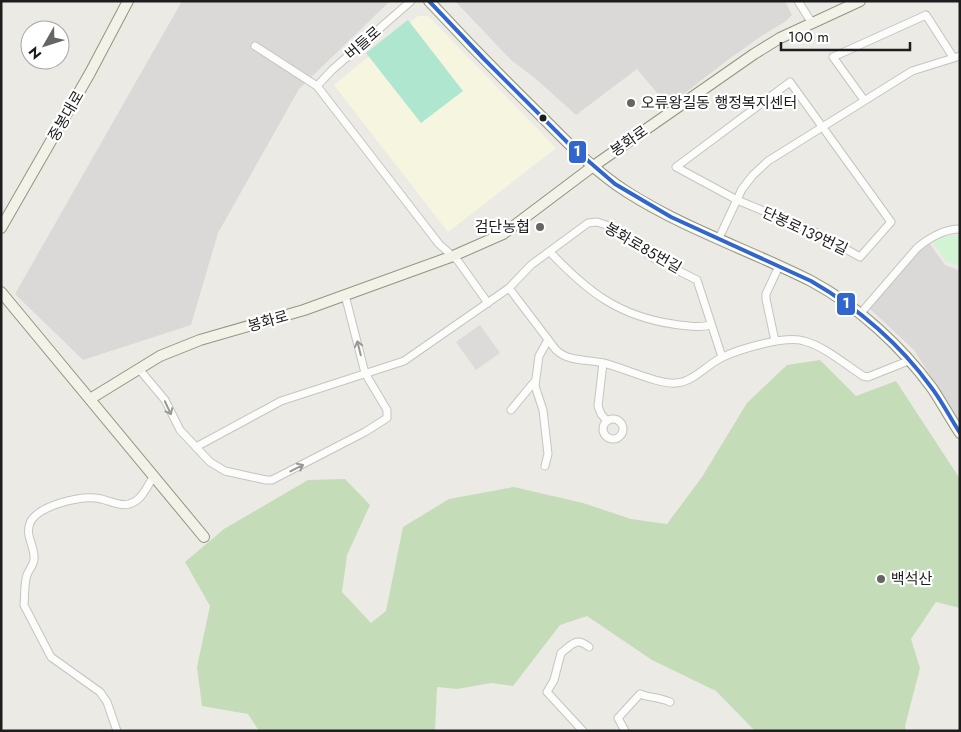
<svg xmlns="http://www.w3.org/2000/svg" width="961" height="732" font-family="Jost,'Noto Sans KR',sans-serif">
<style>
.residential{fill:#dbd9d7}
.education{fill:#f6f6e0}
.forest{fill:#c4dcb8}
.park{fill:#d2f4d2}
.pitch{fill:#aee6d0}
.parking{fill:#dcdbd9}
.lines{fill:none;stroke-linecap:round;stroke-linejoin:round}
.street-casing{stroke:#c4c4c1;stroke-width:9}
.secondary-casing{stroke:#93967c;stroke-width:12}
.street{stroke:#fcfcfb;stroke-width:7}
.secondary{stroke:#f2f2e9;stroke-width:10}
.bus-1-casing{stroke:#fff;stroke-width:8}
.bus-1{stroke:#36c;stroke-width:4}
.oneway{stroke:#989897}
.poi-dot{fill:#656563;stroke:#fff;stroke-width:2}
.bus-dot{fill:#1d1d1d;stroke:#fff;stroke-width:2}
.labels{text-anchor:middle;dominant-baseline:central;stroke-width:4.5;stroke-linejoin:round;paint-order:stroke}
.street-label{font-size:15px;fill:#1d1d1d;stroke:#fff}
.poi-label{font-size:15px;fill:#1d1d1d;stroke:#fff;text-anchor:start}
.line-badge{stroke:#fff;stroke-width:2}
.badge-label{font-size:14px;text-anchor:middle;font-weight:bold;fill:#fff}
</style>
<rect width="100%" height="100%" fill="#eceae5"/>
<g class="residential">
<path d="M182,1H390L299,89L218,233L191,325L83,360L15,294Z"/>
<path d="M455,1H785L792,15L786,21L763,35L729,59L668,106L637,69L576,115L536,79L511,60Z"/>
<path d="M927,240L945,265L960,271V422L914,350L870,309Z"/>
</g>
<path class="education" d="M418,16H428L556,148L448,232L334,85Z"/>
<path class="forest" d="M820,360L856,396L896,381L960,479V608L936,602L911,639L920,668L905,726L906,731H755L716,691L652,660L587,616L560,625L513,686L491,683L457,689L437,687L435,731H259L248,714L202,706L197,667L210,606L185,562L224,529L308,480L345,479L370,505L347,555L342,592L371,623L386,611L403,527L449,499L514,487L583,503L631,519L667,524L702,477L747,403L787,365Z"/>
<path class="park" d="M949,235L960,236V266L946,261L932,241Z"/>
<path class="pitch" d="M408,20L463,91L421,123L366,53Z"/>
<path class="parking" d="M480,325L500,353L476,370L456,342Z"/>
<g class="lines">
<g class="street-casing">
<g id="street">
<path d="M798,1L812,23"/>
<path d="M255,46L317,86L439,244L458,261L488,303"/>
<path d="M790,82L891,222L860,257L817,233L737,200L676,167Z"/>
<path d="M317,86L332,70L411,1"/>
<path d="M864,100L833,57L926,15L953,57"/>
<path d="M719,238L742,189L753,175L768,161L912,71L960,56"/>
<path d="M550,252C587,291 618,316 673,324C686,326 699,328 711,325"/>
<path d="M509,288L556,350C569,362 586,359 603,363C622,367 659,385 676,383C694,382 707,364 723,357C740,349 786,335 804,341C824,346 846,365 863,376L868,377L908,361"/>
<path d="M860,314L917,248C929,238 944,229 960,229"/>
<path d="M775,341L766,299V294L779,266"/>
<path d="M603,363L598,406L601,414L607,421"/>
<path d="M139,369L165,400L180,430L210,462L225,471L266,480H272L365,432L387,418V410L365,373L345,295"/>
<path d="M511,410L535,381"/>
<circle cx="613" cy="429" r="10"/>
<path d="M196,447L281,401L404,361L509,288L531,265L588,223L597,222L606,225L655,259L697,280L722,357"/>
<path d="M545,466L548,454L543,410L535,386L539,356L548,340"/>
<path d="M117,731L107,702L100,692L51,657L26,609L24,605C25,596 24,583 27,575C29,569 35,564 34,557C34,545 25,535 30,523C37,506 79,496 96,498C107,499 118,507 129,504C142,501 147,486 154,476"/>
<path d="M583,731L547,692L554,680L561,653C573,644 576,637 589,647"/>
<path d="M625,731L618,718L640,694C650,698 659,697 670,702"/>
</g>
</g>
<g class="secondary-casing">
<g id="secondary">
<path d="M429,1C465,40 502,78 540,115C568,143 594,171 627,192C683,228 752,251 811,281C858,306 901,346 932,388C942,403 950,418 960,433"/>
<path d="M1,228L90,73L128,1"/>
<path d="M1,292L204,537"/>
<path d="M90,399L160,356L200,340L304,310L453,256L503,234L592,167L754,54L780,38L860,1"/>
</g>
</g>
<use href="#street" class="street"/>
<use href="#secondary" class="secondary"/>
<g class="bus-1-casing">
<path id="bus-1" d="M429,1L484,59L571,146L615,184L671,217L811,281C858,308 899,343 931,387C942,401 950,418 960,433"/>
</g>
<use href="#bus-1" class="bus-1"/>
</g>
<defs><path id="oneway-shaft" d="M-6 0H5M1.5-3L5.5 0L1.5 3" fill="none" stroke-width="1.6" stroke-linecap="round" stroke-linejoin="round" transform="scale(1.25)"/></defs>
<g class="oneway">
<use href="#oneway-shaft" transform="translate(359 348) rotate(-104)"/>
<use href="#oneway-shaft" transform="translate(168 408) rotate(65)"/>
<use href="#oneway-shaft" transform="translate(297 468) rotate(-27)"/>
</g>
<g class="poi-dot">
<circle cx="631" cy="103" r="5"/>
<circle cx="540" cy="227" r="5"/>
<circle cx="881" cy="579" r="5"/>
</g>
<circle class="bus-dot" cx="543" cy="118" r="4.5"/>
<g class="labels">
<g class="street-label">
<text transform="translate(363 43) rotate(-41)">버들로</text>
<text transform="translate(66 116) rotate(-60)">중봉대로</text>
<text transform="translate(629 141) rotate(-35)">봉화로</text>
<text transform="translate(805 231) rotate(25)">단봉로139번길</text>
<text transform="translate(643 248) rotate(30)">봉화로85번길</text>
<text transform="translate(268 321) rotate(-16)">봉화로</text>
</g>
<g class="poi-label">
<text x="641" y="103">오류왕길동 행정복지센터</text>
<text x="530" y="227" text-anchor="end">검단농협</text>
<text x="891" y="579">백석산</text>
</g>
</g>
<g class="line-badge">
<rect x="568" y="140" width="19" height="24" rx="5" fill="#36c"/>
<rect x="836" y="292" width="20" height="24" rx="5" fill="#36c"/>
</g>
<g class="badge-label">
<text x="577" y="156">1</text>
<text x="846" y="308">1</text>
</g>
<rect width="961" height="732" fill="none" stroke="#1d1d1d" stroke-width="5"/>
<g transform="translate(45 45) rotate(231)"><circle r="24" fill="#ffffff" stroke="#a5a5a5"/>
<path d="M0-4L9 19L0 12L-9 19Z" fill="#656563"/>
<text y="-8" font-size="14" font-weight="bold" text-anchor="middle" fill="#1d1d1d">N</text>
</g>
<path d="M781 42v8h129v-8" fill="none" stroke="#1d1d1d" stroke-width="2.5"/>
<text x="788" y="42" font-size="15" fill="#1d1d1d" stroke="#ffffff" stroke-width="4" paint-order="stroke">100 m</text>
</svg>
